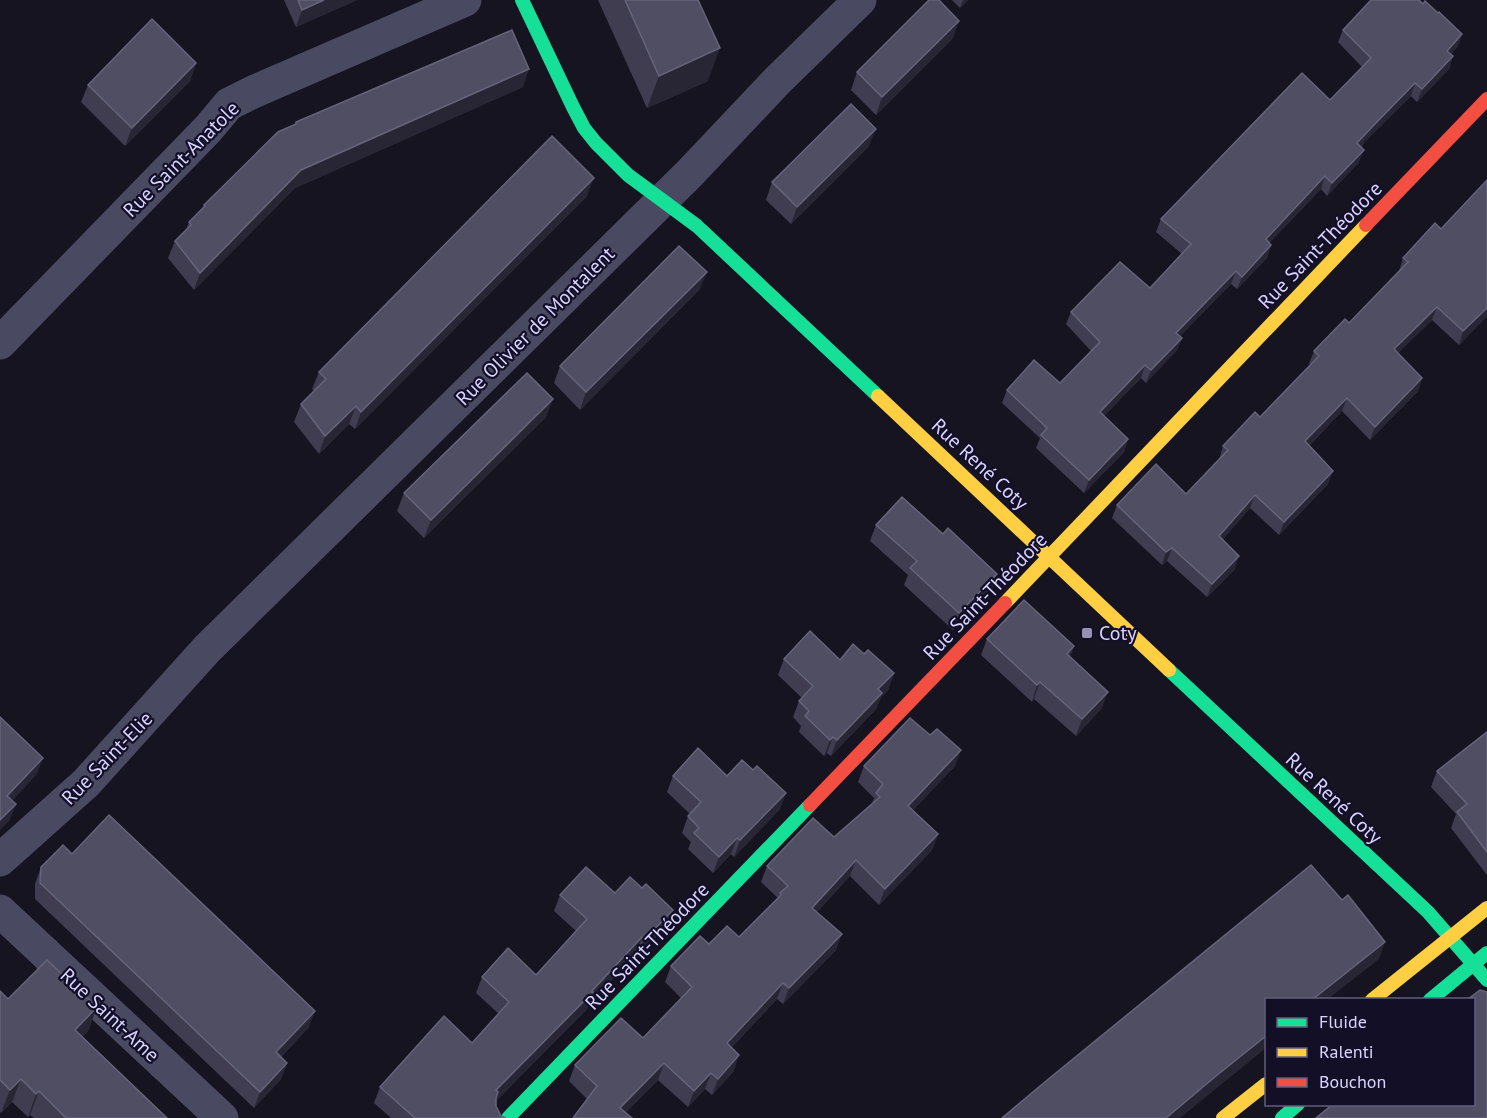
<svg xmlns="http://www.w3.org/2000/svg" width="1487" height="1118" font-family="'PT Sans',sans-serif">
<style>
.lines{fill:none;stroke-linecap:round;stroke-linejoin:round}
.street{stroke:#4a4962;stroke-width:33}
.fast{stroke:#16e098;stroke-width:14}
.slow{stroke:#ffcf43;stroke-width:14}
.jam{stroke:#f24e42;stroke-width:14}
.wall{fill:#403d50}
.shaded-wall{fill:#282635}
.building{fill:#504e63;stroke:#66637b;stroke-width:1.5}
.poi-dot{fill:#9591b1;stroke:#130f26;stroke-width:2}
.labels{text-anchor:middle;dominant-baseline:central;stroke-width:4.5;stroke-linejoin:round;paint-order:stroke}
.street-label{font-size:20px;fill:#d9d4ff;stroke:#130f26}
.poi-label{font-size:20px;fill:#d9d4ff;stroke:#130f26;text-anchor:start}
</style>
<rect width="100%" height="100%" fill="#161421"/>
<g class="lines">
<g class="street">
<path d="M0,343L208,129L229,104L253,92L465,0"/>
<path d="M0,860L86,783L207,649L689,174L778,80L860,0"/>
<path d="M0,911L222,1118"/>
</g>
<g class="fast">
<path d="M522,0L573,107L584,128L596,143L628,175L697,226L878,396"/>
<path d="M1169,670L1428,912L1487,980"/>
<path d="M1430,1000L1487,953"/>
<path d="M508,1118L810,805"/>
<path d="M1282,1118L1298,1104"/>
</g>
<g class="slow">
<path d="M878,396L1169,670"/>
<path d="M1005,603L1366,225"/>
<path d="M1372,1000L1487,908"/>
<path d="M1223,1118L1266,1084"/>
</g>
<g class="jam">
<path d="M1366,225L1487,99"/>
<path d="M810,805L1005,603"/>
</g>
</g>
<g class="wall">
<path d="M284,0H357L296,27Z"/>
<path d="M598,0H698L708,81L647,108Z"/>
<path d="M952,0H968L960,8Z"/>
<path d="M1423,4L1438,13L1462,34L1458,46L1451,54L1453,56L1449,69L1417,102L1411,96L1367,139L1361,147L1359,162L1327,196L1321,189L1269,243L1271,245L1267,258L1237,289L1231,284L1180,336L1182,338L1177,350L1146,383L1141,378L1104,416L1128,439L1124,452L1084,493L1036,448L1040,438L1002,403L1007,390L1060,383L1091,351L1066,324L1071,312L1150,288L1182,254L1156,232L1161,219L1330,100L1362,67L1338,42L1343,30Z"/>
<path d="M953,38L876,115L851,90L857,72Z"/>
<path d="M196,63L190,81L125,146L81,102L88,85Z"/>
<path d="M523,87L295,188L194,290L168,258L175,241L186,230L189,222L202,209L204,205L295,125L296,122Z"/>
<path d="M869,146L791,224L766,200L772,182Z"/>
<path d="M587,196L355,429L349,424L319,454L294,422L301,404L314,391L312,389L319,372Z"/>
<path d="M1403,258L1487,316L1459,345L1432,320L1398,353L1422,378L1418,391L1370,440L1342,411L1309,446L1328,484L1279,535L1250,508L1223,539L1235,569L1207,597L1167,561L1162,565L1112,518L1117,505L1186,494L1219,460L1223,446L1260,417L1310,365L1309,364L1314,351L1349,323L1399,271Z"/>
<path d="M700,289L580,410L554,383L560,366Z"/>
<path d="M546,417L424,538L397,511L404,493Z"/>
<path d="M876,525L943,534L997,574L991,590L953,630L904,585L908,575L870,541Z"/>
<path d="M987,639L1074,646L1070,657L1102,708L1076,736L1034,699L1032,702L981,655Z"/>
<path d="M864,654L894,673L888,690L881,697L876,709L831,756L827,753L824,756L799,732L801,726L793,717L799,701L802,698L778,675L784,659L840,660Z"/>
<path d="M1487,732V875L1451,828L1456,814L1431,787L1437,771Z"/>
<path d="M864,766H955L913,810L938,834L932,850L879,905L850,876L817,912L836,950L783,1004L777,999L732,1047L734,1071L712,1095L705,1089L688,1107L658,1080L625,1113L587,1099L569,1081L575,1065L643,1038L681,998L665,982L671,966L709,944L739,937L778,898L761,882L767,866L834,837L872,803L874,798L858,782Z"/>
<path d="M673,776H727L780,809L734,857L731,854L713,873L688,849L691,842L682,833L688,816L690,814L667,792Z"/>
<path d="M41,867L309,1027L281,1057L287,1063L281,1079L254,1108L35,899V884Z"/>
<path d="M615,893L667,926L638,956L636,954L589,1003L587,1009L496,1101V1106L501,1116L506,1118H391L374,1103L380,1087L472,1043L499,1014L476,993L482,977L536,975L576,931L554,911L560,895Z"/>
<path d="M0,991L8,999L97,1007L88,1031L82,1037L167,1118H34L30,1115L28,1117L12,1102L1,1113L0,1112Z"/>
</g>
<g class="shaded-wall">
<path d="M324,0H357L296,27L302,10Z"/>
<path d="M963,0H968L960,8Z"/>
<path d="M959,21L953,38L876,115L882,97Z"/>
<path d="M1462,34L1458,46L1443,63L1447,51Z"/>
<path d="M720,48L708,81L647,108L659,76Z"/>
<path d="M1453,56L1449,69L1417,102L1422,89Z"/>
<path d="M196,63L190,81L125,146L132,128Z"/>
<path d="M529,69L523,87L295,188L194,290L200,273L301,170Z"/>
<path d="M1415,83L1411,96L1352,155L1357,143Z"/>
<path d="M876,129L869,146L791,224L797,207Z"/>
<path d="M1364,150L1359,162L1327,196L1332,183Z"/>
<path d="M1325,176L1321,189L1261,251L1266,239Z"/>
<path d="M594,178L587,196L355,429L361,412Z"/>
<path d="M1271,245L1267,258L1237,289L1242,277Z"/>
<path d="M1236,271L1231,284L1171,345L1176,333Z"/>
<path d="M707,272L700,289L580,410L586,392Z"/>
<path d="M1437,307L1432,320L1389,362L1394,349Z"/>
<path d="M1487,308V316L1459,345L1463,331Z"/>
<path d="M1182,338L1177,350L1146,383L1151,370Z"/>
<path d="M1145,365L1141,378L1095,425L1100,412Z"/>
<path d="M1422,378L1418,391L1370,440L1375,427Z"/>
<path d="M1347,398L1342,411L1300,455L1305,441Z"/>
<path d="M553,399L546,417L424,538L431,520Z"/>
<path d="M356,406L349,424L319,454L325,436Z"/>
<path d="M1128,439L1124,452L1084,493L1089,480Z"/>
<path d="M1333,471L1328,484L1279,535L1284,522Z"/>
<path d="M1255,495L1250,508L1214,549L1219,536Z"/>
<path d="M1172,548L1167,561L1162,565L1166,552Z"/>
<path d="M1239,556L1235,569L1207,597L1212,584Z"/>
<path d="M997,574L991,590L953,630L959,613Z"/>
<path d="M1074,646L1068,662L1067,654Z"/>
<path d="M894,673L888,690L881,697L876,709L831,756L837,740L878,689Z"/>
<path d="M1040,682L1034,699L1032,702L1037,685Z"/>
<path d="M1108,692L1102,708L1076,736L1082,719Z"/>
<path d="M833,737L827,753L824,756L830,740Z"/>
<path d="M961,750L955,766L902,822L908,806Z"/>
<path d="M43,758L37,774L1,813L7,796Z"/>
<path d="M786,793L780,809L734,857L740,840Z"/>
<path d="M16,804L10,820L0,830V820Z"/>
<path d="M938,834L932,850L879,905L885,889Z"/>
<path d="M737,838L731,854L713,873L719,857Z"/>
<path d="M856,860L850,876L806,924L812,908Z"/>
<path d="M673,910L667,926L638,956L644,940Z"/>
<path d="M842,934L836,950L783,1004L789,988Z"/>
<path d="M642,937L636,954L589,1003L587,1009L495,1102L496,1090Z"/>
<path d="M1385,942L1379,959L1328,999H1313Z"/>
<path d="M783,983L777,999L721,1059L727,1043Z"/>
<path d="M97,1007L88,1031L66,1054L75,1030Z"/>
<path d="M315,1011L309,1027L270,1068L276,1052Z"/>
<path d="M1266,1036V1048L1180,1118H1166L1216,1076Z"/>
<path d="M739,1055L734,1071L712,1095L718,1079Z"/>
<path d="M287,1063L281,1079L254,1108L260,1092Z"/>
<path d="M664,1063L658,1080L620,1118V1108Z"/>
<path d="M711,1073L705,1089L688,1107L694,1091Z"/>
<path d="M21,1079L12,1102L1,1113L10,1090Z"/>
<path d="M39,1091L30,1115L28,1117L36,1094Z"/>
</g>
<g class="building">
<path d="M298,0H324L302,10Z"/>
<path d="M625,0H698L720,48L659,76Z"/>
<path d="M929,0H939L959,21L882,97L857,72Z"/>
<path d="M1371,0H1419L1423,4L1425,1L1438,13L1439,12L1462,34L1447,51L1453,56L1422,89L1415,83L1372,127L1357,143L1364,150L1332,183L1325,176L1266,239L1271,245L1242,277L1236,271L1176,333L1182,338L1151,370L1145,365L1100,412L1128,439L1089,480L1041,435L1047,428L1007,390L1034,360L1060,383L1100,342L1071,312L1120,262L1150,288L1191,244L1161,219L1302,73L1330,100L1371,58L1343,30Z"/>
<path d="M152,19L196,63L132,128L88,85Z"/>
<path d="M512,30L529,69L301,170L200,273L175,241L191,225L189,222L205,206L204,205L278,132L296,124V122Z"/>
<path d="M851,104L876,129L797,207L772,182Z"/>
<path d="M552,136L594,178L361,412L356,406L325,436L301,404L326,379L319,372Z"/>
<path d="M1487,180V308L1463,331L1437,307L1394,349L1422,378L1375,427L1347,398L1305,441L1333,471L1284,522L1255,495L1219,536L1239,556L1212,584L1172,548L1166,552L1117,505L1156,464L1186,494L1228,450L1223,446L1255,412L1260,417L1319,356L1314,351L1345,319L1349,323L1408,262L1403,258L1435,223L1441,229Z"/>
<path d="M679,246L707,272L586,392L560,366Z"/>
<path d="M527,373L553,399L431,520L404,493Z"/>
<path d="M902,497L943,534L948,528L997,574L959,613L910,568L917,561L876,525Z"/>
<path d="M1024,600L1074,646L1067,654L1108,692L1082,719L1040,682L1037,685L987,639Z"/>
<path d="M810,631L840,660L853,644L864,654L868,650L894,673L878,689L882,693L837,740L833,737L830,740L805,716L809,711L799,701L813,686L784,659Z"/>
<path d="M0,717L43,758L7,796L16,804L0,820Z"/>
<path d="M910,718L930,735L937,729L961,750L908,806L938,834L885,889L856,860L812,908L842,934L789,988L783,983L727,1043L739,1055L718,1079L711,1073L694,1091L664,1063L620,1108L632,1118H573L597,1086L575,1065L621,1018L643,1038L692,987L671,966L700,936L709,944L727,926L739,937L781,895L780,893L788,886L767,866L813,818L834,837L880,797L876,793L883,784L864,766Z"/>
<path d="M1487,732V852L1457,812L1467,804L1437,771Z"/>
<path d="M698,748L727,776L742,760L753,770L757,766L786,793L740,840L737,838L719,857L694,833L699,828L688,816L701,802L673,776Z"/>
<path d="M109,815L315,1011L276,1052L287,1063L260,1092L40,883L41,867L63,845L72,854Z"/>
<path d="M1311,865L1342,900L1348,895L1385,942L1313,999H1266V1036L1216,1076L1166,1118H1002L1046,1081Z"/>
<path d="M586,867L615,893L630,877L642,888L646,884L673,910L644,940L642,937L592,991L593,992L496,1090L498,1092L496,1098V1106L501,1116L506,1118H415L380,1087L444,1016L472,1043L509,1002L482,977L508,948L536,975L587,919L560,895Z"/>
<path d="M47,960L97,1007L75,1030L167,1118H66L39,1091L36,1094L21,1079L10,1090L0,1080V991L8,999Z"/>
<path d="M1480,990L1487,992V1118H1316L1333,1104H1473V999H1468Z"/>
</g>
<rect class="poi-dot" x="1081" y="627" width="12" height="12" rx="3"/>
<g class="labels">
<g class="street-label">
<text transform="translate(181 159) rotate(-45)">Rue Saint-Anatole</text>
<text transform="translate(1320 245) rotate(-46)">Rue Saint-Théodore</text>
<text transform="translate(535 326) rotate(-45)">Rue Olivier de Montalent</text>
<text transform="translate(980 464) rotate(43)">Rue René Coty</text>
<text transform="translate(985 596) rotate(-46)">Rue Saint-Théodore</text>
<text transform="translate(107 758) rotate(-46)">Rue Saint-Elie</text>
<text transform="translate(1334 798) rotate(43)">Rue René Coty</text>
<text transform="translate(647 946) rotate(-46)">Rue Saint-Théodore</text>
<text transform="translate(110 1015) rotate(43)">Rue Saint-Ame</text>
</g>
<g class="poi-label">
<text x="1099" y="633">Coty</text>
</g>
</g>
<rect x="1265" y="998" width="210" height="108" fill="#130f26" stroke="#625e7d" stroke-width="1.5"/>
<rect x="1277" y="1018" width="30" height="9" fill="#16e098" stroke="#625e7d" stroke-width="1.5"/>
<text x="1319" y="1028" font-size="18" fill="#d9d4ff">Fluide</text>
<rect x="1277" y="1048" width="30" height="9" fill="#ffcf43" stroke="#625e7d" stroke-width="1.5"/>
<text x="1319" y="1058" font-size="18" fill="#d9d4ff">Ralenti</text>
<rect x="1277" y="1078" width="30" height="9" fill="#f24e42" stroke="#625e7d" stroke-width="1.5"/>
<text x="1319" y="1088" font-size="18" fill="#d9d4ff">Bouchon</text>
</svg>
